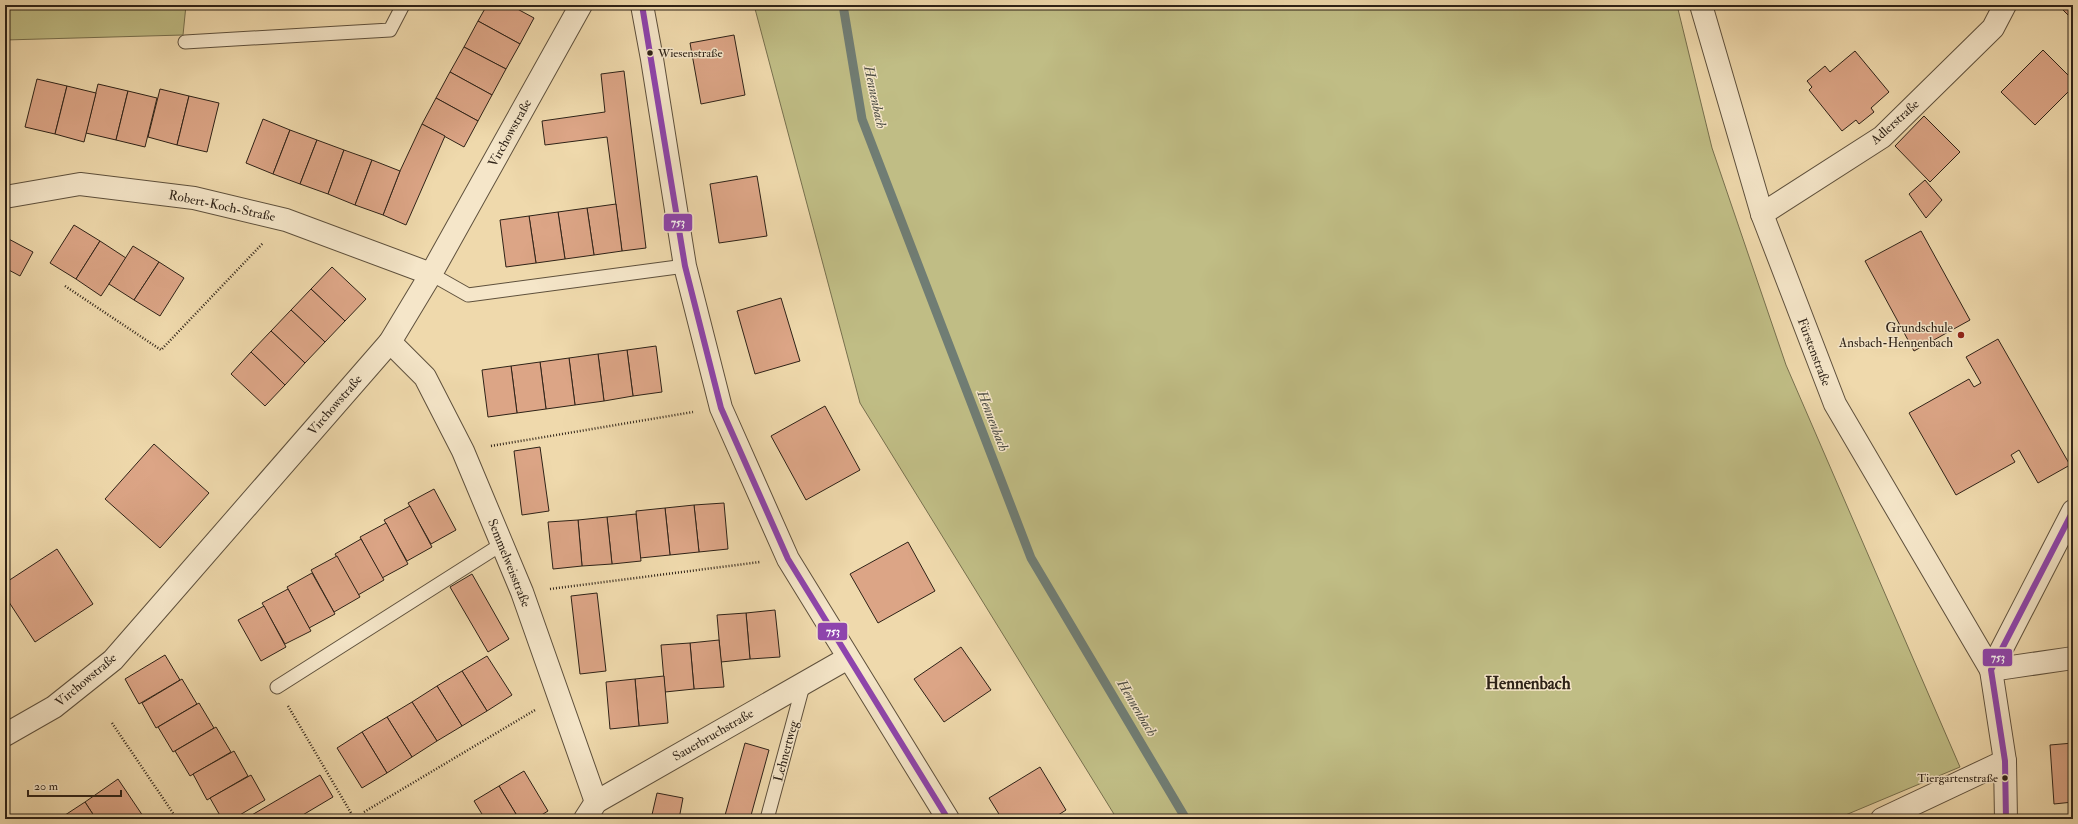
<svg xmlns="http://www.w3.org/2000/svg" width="2078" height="824" font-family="'IM FELL Double Pica',serif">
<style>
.green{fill:#c0bd85;stroke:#77704e}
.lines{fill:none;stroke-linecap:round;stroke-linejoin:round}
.stream{stroke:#707d74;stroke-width:9}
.building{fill:#dca586;stroke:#2e2217}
.service-casing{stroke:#5e503c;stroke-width:15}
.minor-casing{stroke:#5e503c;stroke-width:24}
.path{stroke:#2e2217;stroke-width:2.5;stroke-dasharray:1 2;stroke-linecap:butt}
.service{stroke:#f5e6c9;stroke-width:13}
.minor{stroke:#f5e6c9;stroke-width:22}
.bus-1-casing{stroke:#f5e6c9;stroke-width:9}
.bus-1{stroke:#8e44ad;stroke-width:6}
.bus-dot{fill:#2e2217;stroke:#f5e6c9;stroke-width:1.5}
.poi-dot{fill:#8f2418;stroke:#f5e6c9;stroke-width:1.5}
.labels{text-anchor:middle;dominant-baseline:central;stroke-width:3;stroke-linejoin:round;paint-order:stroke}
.bus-label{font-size:12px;fill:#2e2217;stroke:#f5e6c9;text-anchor:start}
.street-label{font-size:13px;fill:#2e2217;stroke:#f5e6c9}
.poi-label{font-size:13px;fill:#2e2217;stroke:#f5e6c9;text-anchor:end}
.water-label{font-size:14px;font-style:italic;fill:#4f4f46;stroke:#f5e6c9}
.district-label{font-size:17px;font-weight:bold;fill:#2e2217;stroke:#f5e6c9}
.line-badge{stroke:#f5e6c9;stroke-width:1.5}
.badge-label{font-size:11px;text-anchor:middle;font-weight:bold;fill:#fff}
</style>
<rect width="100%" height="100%" fill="#efd9ac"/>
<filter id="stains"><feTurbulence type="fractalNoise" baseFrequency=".005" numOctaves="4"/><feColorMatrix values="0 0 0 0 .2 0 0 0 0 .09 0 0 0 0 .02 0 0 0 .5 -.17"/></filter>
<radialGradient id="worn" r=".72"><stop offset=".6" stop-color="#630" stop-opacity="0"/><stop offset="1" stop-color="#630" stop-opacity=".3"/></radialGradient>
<g class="green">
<path d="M5,5H186L183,35L5,40Z"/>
<path d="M754,5H1677L1712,148L1786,365L1960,767L1836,819H1117L860,403Z"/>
</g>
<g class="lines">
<path class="stream" d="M843,5L862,119L1031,558L1186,819"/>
</g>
<g class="building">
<path d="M235,5H262L261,8Z"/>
<path d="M487,5H510L534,18L520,44L478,21Z"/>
<path d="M2058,5H2073V20Z"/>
<path d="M478,21L520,44L506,69L464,47Z"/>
<path d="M734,35L745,95L701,104L690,43Z"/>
<path d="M464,47L506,69L492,95L450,72Z"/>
<path d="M2043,50L2073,80V87L2035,125L2001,92Z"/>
<path d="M1855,51L1889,92L1871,108L1874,112L1859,124L1856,120L1842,131L1809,90L1812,87L1807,81L1825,66L1830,72Z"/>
<path d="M624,71L646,248L622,251L607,137L545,145L542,121L605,112L601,74Z"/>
<path d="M450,72L492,95L478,121L436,98Z"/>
<path d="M37,79L67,86L55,134L25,127Z"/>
<path d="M98,84L128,91L116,140L86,133Z"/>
<path d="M67,86L96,93L84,142L55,134Z"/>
<path d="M160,89L189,96L177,145L148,137Z"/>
<path d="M128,91L157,98L145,147L116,140Z"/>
<path d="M189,96L219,103L207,152L177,145Z"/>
<path d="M436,98L478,121L464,147L422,124Z"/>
<path d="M1924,116L1960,152L1930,182L1895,146Z"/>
<path d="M263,119L290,130L273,174L246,163Z"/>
<path d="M422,124L445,136L406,225L383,215L400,171Z"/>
<path d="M290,130L317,140L300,184L273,174Z"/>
<path d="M317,140L344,150L328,194L300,184Z"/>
<path d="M344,150L372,160L355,205L328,194Z"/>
<path d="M372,160L400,171L383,215L355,205Z"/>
<path d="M757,176L767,236L719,243L710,184Z"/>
<path d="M1925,180L1942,200L1926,218L1909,194Z"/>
<path d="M616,204L622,251L594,255L587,208Z"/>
<path d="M587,208L594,255L565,259L558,212Z"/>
<path d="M558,212L565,259L536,263L529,216Z"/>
<path d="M529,216L536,263L506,267L500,220Z"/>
<path d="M74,225L100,241L76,279L50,263Z"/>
<path d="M1921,231L1970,320L1914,351L1865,261Z"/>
<path d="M5,237L33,252L20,276L5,268Z"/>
<path d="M100,241L126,258L101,296L76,279Z"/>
<path d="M133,246L159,262L134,300L109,284Z"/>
<path d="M159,262L184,278L160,316L134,300Z"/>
<path d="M332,267L366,299L345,321L311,289Z"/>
<path d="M311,289L345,321L325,342L291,310Z"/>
<path d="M781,298L800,361L755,374L737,311Z"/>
<path d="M291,310L325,342L305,363L271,331Z"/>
<path d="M271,331L305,363L285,385L251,352Z"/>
<path d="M1998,339L2070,465L2038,483L2019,450L2011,455L2015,462L1956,495L1909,413L1969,379L1974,387L1981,383L1966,357Z"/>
<path d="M656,346L662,392L633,396L627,350Z"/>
<path d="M627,350L633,396L604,401L598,354Z"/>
<path d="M251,352L285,385L265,406L231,374Z"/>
<path d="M598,354L604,401L575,405L569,358Z"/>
<path d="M569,358L575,405L546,409L540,362Z"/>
<path d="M540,362L546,409L517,413L511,366Z"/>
<path d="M511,366L517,413L488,417L482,370Z"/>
<path d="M825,406L860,470L806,500L771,436Z"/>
<path d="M154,444L209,493L160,548L105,499Z"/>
<path d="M540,447L549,511L522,515L514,451Z"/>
<path d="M434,489L456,530L431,544L408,503Z"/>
<path d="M724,503L728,549L699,552L694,505Z"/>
<path d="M694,505L699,552L670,555L665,508Z"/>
<path d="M410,506L432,547L407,561L384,520Z"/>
<path d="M665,508L670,555L640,558L636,511Z"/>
<path d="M636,514L641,561L612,564L607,517Z"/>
<path d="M607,517L612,564L582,566L578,520Z"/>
<path d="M578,520L582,566L553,569L548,522Z"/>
<path d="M386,523L408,564L382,578L360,537Z"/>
<path d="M361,539L384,580L358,595L335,554Z"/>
<path d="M908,542L935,591L878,623L850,574Z"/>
<path d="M57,549L93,604L35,642L5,596V583Z"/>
<path d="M337,556L360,597L334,612L311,570Z"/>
<path d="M312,573L335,614L309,628L287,587Z"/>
<path d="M472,574L509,639L488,652L450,587Z"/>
<path d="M288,589L311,631L285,644L262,603Z"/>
<path d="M597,593L606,671L580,674L571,596Z"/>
<path d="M264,606L286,647L261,661L238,620Z"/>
<path d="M775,610L780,657L750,659L746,613Z"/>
<path d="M746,613L750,659L721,662L717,615Z"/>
<path d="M719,640L724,687L694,689L690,643Z"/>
<path d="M690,643L694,689L665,692L661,645Z"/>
<path d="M961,647L991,690L944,722L914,679Z"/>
<path d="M165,655L180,680L139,704L125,679Z"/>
<path d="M487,656L512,695L487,711L462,671Z"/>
<path d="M462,671L487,711L462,726L437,686Z"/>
<path d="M664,676L668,723L639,726L635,679Z"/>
<path d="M182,679L197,704L156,728L142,703Z"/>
<path d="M635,679L639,726L610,729L606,682Z"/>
<path d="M437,686L462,726L437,741L412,702Z"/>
<path d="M412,702L437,741L412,757L387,717Z"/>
<path d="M199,703L214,728L173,752L158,727Z"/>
<path d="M387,717L412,757L387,773L362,732Z"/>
<path d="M216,727L231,752L190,776L175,751Z"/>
<path d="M362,732L387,773L362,788L337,748Z"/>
<path d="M745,743L769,750L750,819H724Z"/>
<path d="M2073,743V802L2054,804L2050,745Z"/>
<path d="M234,751L248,776L207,800L193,774Z"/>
<path d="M1040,767L1066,810L1052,819H1002L989,798Z"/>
<path d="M524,771L548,811L535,819H519L499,786Z"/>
<path d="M251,775L265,800L233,819H222L210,798Z"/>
<path d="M320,775L333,797L296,819H245Z"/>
<path d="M118,779L145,819H96L85,802Z"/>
<path d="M499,786L519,819H485L474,801Z"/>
<path d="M657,793L683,798L679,819H651Z"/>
<path d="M85,802L96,819H59Z"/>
</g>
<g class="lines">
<g class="service-casing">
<g id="service">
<path d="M185,42L390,30L403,5"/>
<path d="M431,274L468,295L685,266"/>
<path d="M277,687L502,544"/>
<path d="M767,819L804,682"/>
</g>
</g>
<g class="minor-casing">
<g id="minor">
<path d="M642,5L652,59L685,266L721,408L788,559L948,819"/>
<path d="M1701,5L1762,214L1835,404L1991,670L2005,761L2006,819"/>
<path d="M5,197L80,184L194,198L286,220L431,274"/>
<path d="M1762,214L1882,137L1993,28L2005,5"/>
<path d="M390,342L425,377L463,451L522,592L596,802"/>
<path d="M1991,670L2073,511"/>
<path d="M1991,670L2073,658"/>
<path d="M5,735L54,707L113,660L390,342L431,274L581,5"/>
<path d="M585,819L596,802L848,658"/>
<path d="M1882,819L2005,761"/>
</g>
</g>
<g class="path">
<path d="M65,286L161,350L263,243"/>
<path d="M491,446L693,412"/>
<path d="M550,589L760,562"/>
<path d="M288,706L354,818"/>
<path d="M112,723L177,819"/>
<path d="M364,812L535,710"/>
</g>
<use href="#service" class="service"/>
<use href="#minor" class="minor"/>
<g class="bus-1-casing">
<g id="bus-1">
<path d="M642,5L685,266L721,408L788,559L948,819"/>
<path d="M2006,819L2005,761L1991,670L2073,511"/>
</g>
</g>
<use href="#bus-1" class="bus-1"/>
</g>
<g class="bus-dot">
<circle cx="650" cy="53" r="3.5"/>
<circle cx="2005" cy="778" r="3.5"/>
</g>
<circle class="poi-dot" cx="1961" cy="335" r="4"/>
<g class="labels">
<g class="bus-label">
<text x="658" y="53">Wiesenstraße</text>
<text x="1998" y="778" text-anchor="end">Tiergartenstraße</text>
</g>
<g class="street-label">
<text transform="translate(1895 122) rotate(-42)">Adlerstraße</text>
<text transform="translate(510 133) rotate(-61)">Virchowstraße</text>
<text transform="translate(222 206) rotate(12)">Robert-Koch-Straße</text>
<text transform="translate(1814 352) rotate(69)">Fürstenstraße</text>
<text transform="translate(335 405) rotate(-49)">Virchowstraße</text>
<text transform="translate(509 563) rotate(68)">Semmelweisstraße</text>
<text transform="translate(86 680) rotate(-40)">Virchowstraße</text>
<text transform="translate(713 735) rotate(-30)">Sauerbruchstraße</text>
<text transform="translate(786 751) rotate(-75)">Lehnertweg</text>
</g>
<g class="poi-label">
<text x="1953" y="328">Grundschule<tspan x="1953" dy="15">Ansbach-Hennenbach</tspan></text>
</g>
<g class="water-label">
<text transform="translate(875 97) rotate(78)">Hennenbach</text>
<text transform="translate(993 421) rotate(69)">Hennenbach</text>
<text transform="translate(1137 708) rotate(59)">Hennenbach</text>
</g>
<g class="district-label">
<text x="1528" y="683">Hennenbach</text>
</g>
</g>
<g class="line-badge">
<rect x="663" y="213" width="30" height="19" rx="4" fill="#8e44ad"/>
<rect x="817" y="622" width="31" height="19" rx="4" fill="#8e44ad"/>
<rect x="1982" y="648" width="31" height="19" rx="4" fill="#8e44ad"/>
</g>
<g class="badge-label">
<text x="678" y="226">753</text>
<text x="833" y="635">753</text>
<text x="1998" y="661">753</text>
</g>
<rect width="2078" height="824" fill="none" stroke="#efd9ac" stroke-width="20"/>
<rect x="6" y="6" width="2066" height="812" fill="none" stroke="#2e2217" stroke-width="2"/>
<rect x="10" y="10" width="2058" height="804" fill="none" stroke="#2e2217"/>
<path d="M28 790v6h93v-6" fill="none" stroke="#2e2217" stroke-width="2"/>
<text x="34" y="790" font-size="12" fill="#2e2217" stroke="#f5e6c9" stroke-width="3" paint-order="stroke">20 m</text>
<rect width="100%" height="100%" filter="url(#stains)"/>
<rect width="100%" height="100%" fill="url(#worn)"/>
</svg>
